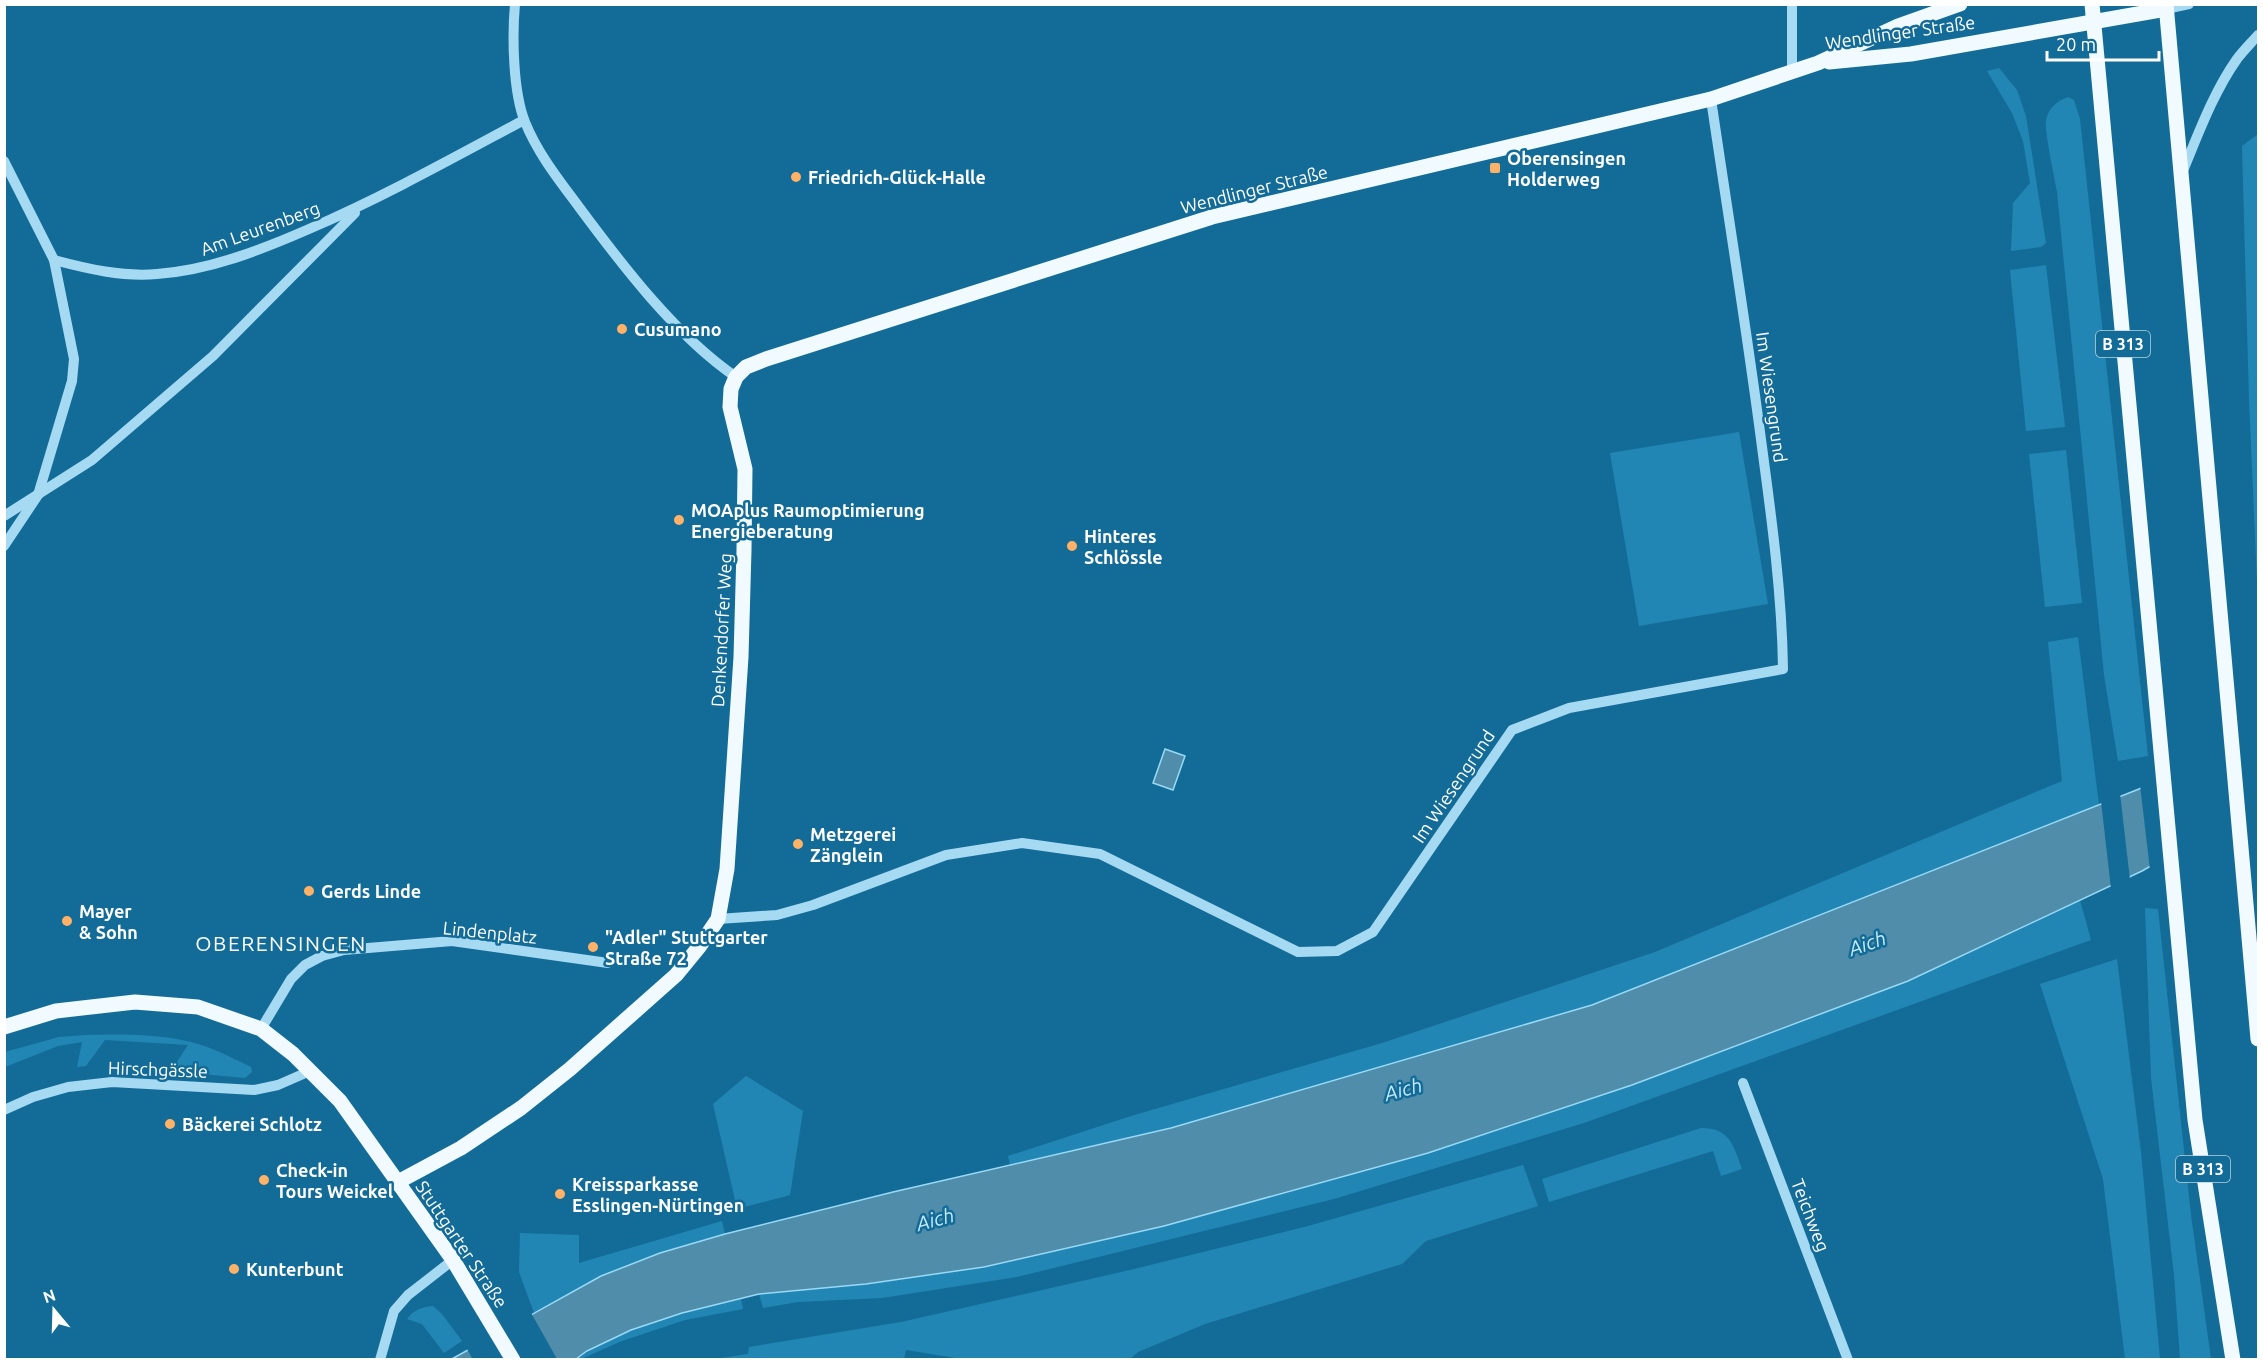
<svg xmlns="http://www.w3.org/2000/svg" width="2263" height="1364" font-family="Ubuntu,sans-serif">
<style>
.green{fill:#2286b5}
.water{fill:#508dab;stroke:#98d9f6;stroke-width:1.5}
.pier{fill:#136c98}
.lines{fill:none;stroke-linecap:round;stroke-linejoin:round}
.minor{stroke:#a6daf3;stroke-width:10}
.major{stroke:#f1faff;stroke-width:15}
.poi-dot{fill:#ffb167;stroke:#136c98;stroke-width:2}
.labels{text-anchor:middle;dominant-baseline:central;stroke-width:5;stroke-linejoin:round;paint-order:stroke}
.shield{fill:#136c98;stroke:#b8d3e0;stroke-width:1.5}
.shield-label{font-size:16px;font-weight:bold;fill:#fff}
.street-label{font-size:18px;fill:#fff;stroke:#136c98}
.poi-label{font-size:18px;font-weight:bold;fill:#fff;stroke:#136c98;text-anchor:start}
.water-label{font-size:20px;font-style:italic;fill:#c5eafa;stroke:#136c98}
.quarter-label{font-size:21px;letter-spacing:1.5px;fill:#fff;stroke:#136c98}
</style>
<rect width="100%" height="100%" fill="#136c98"/>
<g class="green">
<path d="M1999,68L2017,90L2026,116L2046,243L2041,247L2011,251L2013,203L2030,183L2023,141L2012,113L1987,71Z"/>
<path d="M2068,97L2074,100L2080,119L2148,756L2118,761L2104,675L2057,192C2055,179 2044,130 2046,121C2048,108 2057,101 2068,97Z"/>
<path d="M2258,134V604L2249,399L2242,146Z"/>
<path d="M2046,265L2065,427L2026,431L2010,270Z"/>
<path d="M1739,432L1768,604L1639,626L1610,453Z"/>
<path d="M2066,450L2082,603L2045,607L2029,454Z"/>
<path d="M2078,637L2099,805L1592,1005L1171,1128L1010,1165L1008,1156L1131,1116L1382,1043L1655,952L2062,781L2048,642Z"/>
<path d="M2080,900L2091,940L1584,1123L1334,1199L1017,1277L882,1298L798,1302L763,1308L759,1294L866,1284L984,1267L1164,1226L1428,1153L1908,981Z"/>
<path d="M2145,908L2158,909L2191,1215L2211,1359H2180L2174,1275L2151,1078Z"/>
<path d="M2117,959L2141,1152L2160,1359H2125L2103,1179L2040,984Z"/>
<path d="M85,1035C118,1034 159,1034 191,1042C212,1047 232,1058 251,1067L252,1072L245,1078L171,1071L188,1045L105,1040L86,1066L77,1067L82,1042L58,1046L5,1067V1052L59,1037Z"/>
<path d="M746,1076L803,1111L790,1195L737,1209L713,1104Z"/>
<path d="M1701,1128C1730,1128 1733,1145 1742,1169L1721,1176L1713,1151L1549,1202L1542,1179Z"/>
<path d="M1523,1165L1538,1206L1426,1241L1402,1264L1205,1324L1138,1352L1130,1359H962L906,1350L904,1359H714L748,1354L749,1347L901,1322L1130,1270L1308,1226Z"/>
<path d="M722,1221L725,1234L660,1253L601,1276L534,1313L519,1272L520,1233L579,1235V1263Z"/>
<path d="M741,1299L743,1309L685,1320L622,1341L581,1359L576,1360C624,1325 684,1312 741,1299Z"/>
<path d="M433,1306L442,1314L462,1341L444,1353L422,1324L407,1319C414,1310 421,1307 433,1306Z"/>
</g>
<g class="water">
<path d="M2258,734V805L2142,871L1908,981L1632,1085L1428,1153L1164,1226L984,1267L866,1284L759,1294L682,1313L631,1330L587,1351L576,1359L450,1360L601,1276L660,1253L725,1234L893,1192L1171,1128L1592,1005L2139,789Z"/>
<path d="M1165,749L1185,756L1173,790L1153,783Z"/>
</g>
<g class="pier">
<path d="M2258,731V808L2150,870L2140,785Z"/>
<path d="M2120,793L2130,880L2111,889L2101,801Z"/>
<path d="M530,1311L557,1359L473,1360L466,1347Z"/>
</g>
<g class="lines">
<g class="minor">
<path d="M515,4C512,37 513,92 525,122C538,154 559,180 579,207C622,265 676,336 736,377"/>
<path d="M1792,4V71"/>
<path d="M2166,9L2189,4"/>
<path d="M4,161L54,260L74,359L72,381L38,495L4,546"/>
<path d="M2182,173C2198,135 2213,93 2237,59C2243,51 2251,43 2258,35"/>
<path d="M54,260C88,269 122,277 157,274C210,270 261,250 309,229C383,197 453,158 524,120"/>
<path d="M4,516L92,460L213,356L355,213"/>
<path d="M718,919L777,915L813,905L946,855L1022,843L1100,854L1298,952L1337,951L1373,932L1512,730L1569,708L1783,669C1782,595 1772,521 1762,447C1747,331 1728,215 1711,99"/>
<path d="M261,1029L291,979L305,965L322,956L344,950L452,941L608,963"/>
<path d="M1743,1083L1848,1360"/>
<path d="M4,1110L33,1097L68,1087L112,1082L254,1090L278,1085L310,1071"/>
<path d="M380,1360L394,1311L408,1295L453,1260"/>
</g>
<g class="major">
<path d="M2092,4L2195,1120L2233,1360"/>
<path d="M2166,4L2258,1039"/>
<path d="M1829,62L1911,54L2166,9"/>
<path d="M4,1027L56,1011L135,1002L198,1007L261,1029L293,1054L340,1101L453,1260L513,1360"/>
<path d="M396,1183L461,1148L521,1108L570,1069L676,975L699,947L718,919L727,869L741,657L744,550L745,469L730,407L731,389L736,377L746,367L766,359L1212,217L1711,99L1818,63L1898,26L1960,4"/>
</g>
</g>
<g class="poi-dot">
<rect x="1489" y="162" width="12" height="12" rx="3"/>
<circle cx="796" cy="177" r="6"/>
<circle cx="622" cy="329" r="6"/>
<circle cx="679" cy="520" r="6"/>
<circle cx="1072" cy="546" r="6"/>
<circle cx="798" cy="844" r="6"/>
<circle cx="309" cy="891" r="6"/>
<circle cx="67" cy="921" r="6"/>
<circle cx="593" cy="947" r="6"/>
<circle cx="170" cy="1124" r="6"/>
<circle cx="264" cy="1180" r="6"/>
<circle cx="560" cy="1194" r="6"/>
<circle cx="234" cy="1269" r="6"/>
</g>
<g class="labels">
<g class="shield">
<rect x="2096" y="331" width="54" height="26" rx="4.5"/>
<rect x="2176" y="1156" width="54" height="26" rx="4.5"/>
</g>
<g class="shield-label">
<text x="2123" y="344">B 313</text>
<text x="2203" y="1169">B 313</text>
</g>
<g class="street-label">
<text transform="translate(1900 32) rotate(-8)">Wendlinger Straße</text>
<text transform="translate(1254 189) rotate(-14)">Wendlinger Straße</text>
<text transform="translate(260 228) rotate(-20)">Am Leurenberg</text>
<text transform="translate(1772 397) rotate(82)">Im Wiesengrund</text>
<text transform="translate(721 630) rotate(-87)">Denkendorfer Weg</text>
<text transform="translate(1453 786) rotate(-56)">Im Wiesengrund</text>
<text transform="translate(490 932) rotate(6)">Lindenplatz</text>
<text transform="translate(158 1069) rotate(2)">Hirschgässle</text>
<text transform="translate(1811 1215) rotate(69)">Teichweg</text>
<text transform="translate(462 1244) rotate(56)">Stuttgarter Straße</text>
</g>
<g class="poi-label">
<text x="1507" y="158">Oberensingen<tspan x="1507" dy="21">Holderweg</tspan></text>
<text x="808" y="177">Friedrich-Glück-Halle</text>
<text x="634" y="329">Cusumano</text>
<text x="691" y="510">MOAplus Raumoptimierung<tspan x="691" dy="21">Energieberatung</tspan></text>
<text x="1084" y="536">Hinteres<tspan x="1084" dy="21">Schlössle</tspan></text>
<text x="810" y="834">Metzgerei<tspan x="810" dy="21">Zänglein</tspan></text>
<text x="321" y="891">Gerds Linde</text>
<text x="79" y="911">Mayer<tspan x="79" dy="21">&amp; Sohn</tspan></text>
<text x="605" y="937">"Adler" Stuttgarter<tspan x="605" dy="21">Straße 72</tspan></text>
<text x="182" y="1124">Bäckerei Schlotz</text>
<text x="276" y="1170">Check-in<tspan x="276" dy="21">Tours Weickel</tspan></text>
<text x="572" y="1184">Kreissparkasse<tspan x="572" dy="21">Esslingen-Nürtingen</tspan></text>
<text x="246" y="1269">Kunterbunt</text>
</g>
<g class="water-label">
<text transform="translate(1867 943) rotate(-19)">Aich</text>
<text transform="translate(1403 1089) rotate(-15)">Aich</text>
<text transform="translate(935 1219) rotate(-15)">Aich</text>
</g>
<g class="quarter-label">
<text x="281" y="943">OBERENSINGEN</text>
</g>
</g>
<rect width="2263" height="1364" fill="none" stroke="#ffffff" stroke-width="12"/>
<g transform="translate(54 1310) rotate(341)" stroke="#136c98" stroke-width="4.5" paint-order="stroke">
<path d="M0-4.5L10 22L0 15L-10 22Z" fill="#ffffff"/>
<text y="-9" font-size="16" font-weight="bold" text-anchor="middle" fill="#ffffff">N</text>
</g>
<path d="M2047 51v9h112v-9" fill="none" stroke="#ffffff" stroke-width="3"/>
<text x="2056" y="51" font-size="18" fill="#ffffff" stroke="#136c98" stroke-width="4.5" paint-order="stroke">20 m</text>
</svg>
